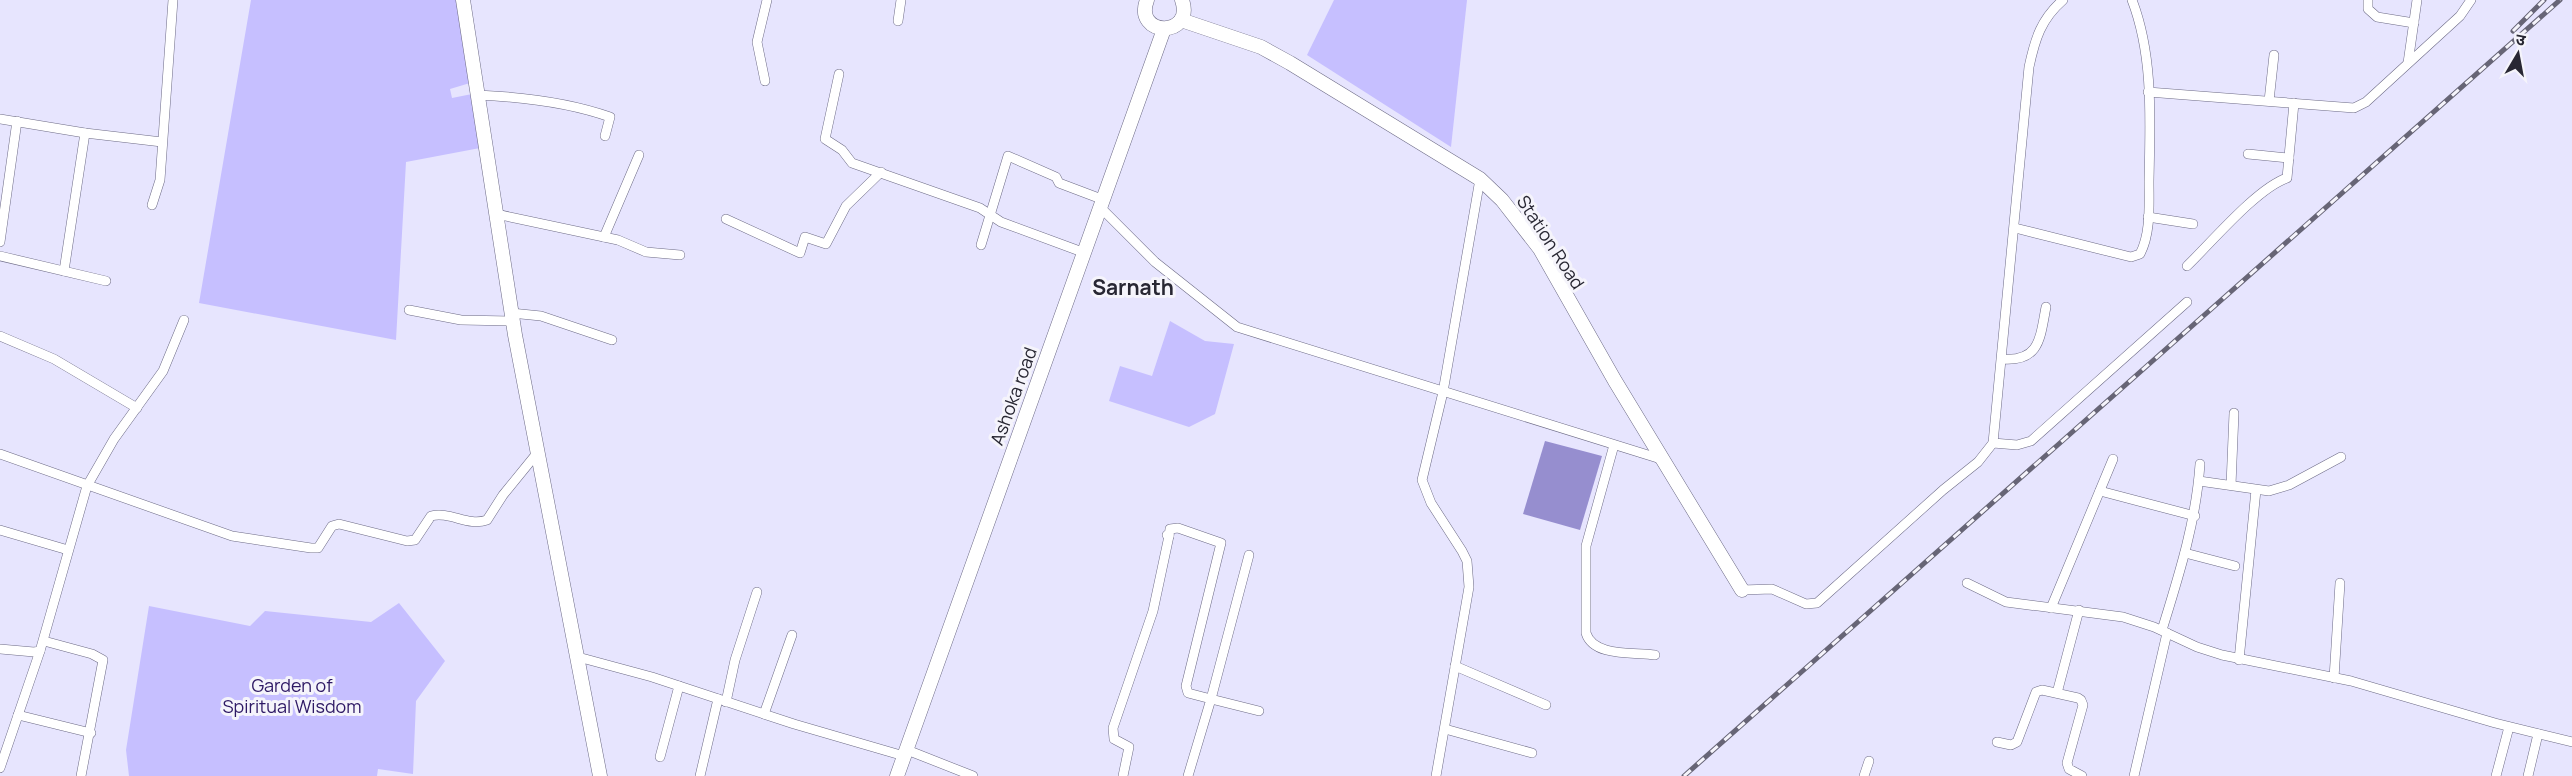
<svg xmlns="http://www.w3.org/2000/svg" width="2572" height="776" font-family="Manrope,'Noto Sans Devanagari',sans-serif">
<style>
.green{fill:#c6bfff}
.water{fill:#968ecf}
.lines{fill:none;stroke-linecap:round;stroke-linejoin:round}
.street-casing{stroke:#6d6b86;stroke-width:10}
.secondary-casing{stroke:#6d6b86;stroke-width:15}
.street{stroke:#fff;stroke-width:9}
.secondary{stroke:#fff;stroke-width:14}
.rail-casing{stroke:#676576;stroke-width:5}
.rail{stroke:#f5f4fb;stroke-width:3;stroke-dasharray:9;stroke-linecap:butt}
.labels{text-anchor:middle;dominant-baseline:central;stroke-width:6;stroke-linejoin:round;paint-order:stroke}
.street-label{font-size:18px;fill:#282733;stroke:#f5f4fb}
.park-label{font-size:18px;fill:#2d1864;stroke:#f5f4fb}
.quarter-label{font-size:21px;font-weight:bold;fill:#282733;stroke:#f5f4fb}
</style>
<rect width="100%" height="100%" fill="#e7e5fe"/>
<g class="green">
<path d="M251,0H456L470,83L450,89L452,98L472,94L480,148L406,162L396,340L199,303Z"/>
<path d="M1334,0H1467L1451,147L1307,55Z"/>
<path d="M1170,321L1205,341L1234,344L1215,414L1189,427L1109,401L1120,366L1152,376Z"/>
<path d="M399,603L445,661L416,701L413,774L378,769L377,776H129L126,750L149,606L250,626L265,611L371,622Z"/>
</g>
<path class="water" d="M1545,441L1602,456L1580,530L1523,514Z"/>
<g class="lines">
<g class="street-casing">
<g id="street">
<path d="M2368,0V9L2377,17L2414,23"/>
<path d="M898,21L901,0"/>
<path d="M2408,63L2417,0"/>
<path d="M839,74L825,139L842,150L852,163L980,208L1001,222L1085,253"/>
<path d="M765,81L757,42L767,0"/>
<path d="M2148,92L2354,108L2366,102L2460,16L2471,0"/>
<path d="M478,95C522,97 568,102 610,117L605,136"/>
<path d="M2269,101L2274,55"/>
<path d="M0,119L85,133L162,142"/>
<path d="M2248,154L2289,158"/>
<path d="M152,205L160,180L173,0"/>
<path d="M1101,208L1155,262L1237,327L1664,460"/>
<path d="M496,214L618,240L646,252L680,255"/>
<path d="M2148,217L2193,224"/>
<path d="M726,219L800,253L805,237L826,244L846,206L881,172"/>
<path d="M2015,228L2131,257L2140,254C2151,233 2149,205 2149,182C2150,122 2154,57 2132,0"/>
<path d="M604,237L639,155"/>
<path d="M0,242L17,121"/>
<path d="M981,245L1008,156L1056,177L1059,183L1104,200"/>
<path d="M0,256L106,281"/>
<path d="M2187,266C2211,243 2257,188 2287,178L2294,103"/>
<path d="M64,271L85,133"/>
<path d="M409,310L461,320L513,321"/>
<path d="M511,313L541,316L612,340"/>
<path d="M0,336L54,359L137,408"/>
<path d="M2002,359C2040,362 2040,338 2046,307"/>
<path d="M1993,443L2017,445L2031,441L2187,302"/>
<path d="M1614,445L1586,546V633C1593,657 1634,652 1655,655"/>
<path d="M0,454L232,536L311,548H318L332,526L339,524L407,541L415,540L431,516C450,511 468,527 487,520L503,495L538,452"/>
<path d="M2199,481L2269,491L2289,485L2341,457"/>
<path d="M2231,485L2234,413"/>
<path d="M2100,491L2195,516"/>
<path d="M0,530L68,550"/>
<path d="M1167,535L1169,536L1170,529L1178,528L1221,543L1186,686L1188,693L1211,699L1188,776"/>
<path d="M2185,553L2235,566"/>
<path d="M1249,555L1211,699L1259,711"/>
<path d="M1967,583L2006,602L2123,617L2154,627L2197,647L2222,655L2351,681L2495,723L2572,742"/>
<path d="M1742,590L1772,589L1806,604L1817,603L1943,490L1978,462L1993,443L2029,67C2035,39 2041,19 2063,0"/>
<path d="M2051,608L2113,459"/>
<path d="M2162,630C2179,575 2196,522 2200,464"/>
<path d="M44,641L92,654L103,660L81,776"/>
<path d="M0,649L34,652L40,651L87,486L114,439L163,371L184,320"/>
<path d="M578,657L652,677L794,724L904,756"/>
<path d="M2239,660L2256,490"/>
<path d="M1455,666L1546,705"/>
<path d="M2334,678L2340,583"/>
<path d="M2057,693L2079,610"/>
<path d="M726,702L735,660L757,592"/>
<path d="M764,714L792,635"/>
<path d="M18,715L91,733"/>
<path d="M1445,729L1532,753"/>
<path d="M1997,742L2011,745L2017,742L2036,692L2042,690L2078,698L2081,700L2083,705L2067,763L2069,769L2082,776"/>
<path d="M907,750L973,776"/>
<path d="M660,757L679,686"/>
<path d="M0,768L40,651"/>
<path d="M700,776L718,699"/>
<path d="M1123,776L1129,747L1114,739L1113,728L1153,611L1169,536"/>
<path d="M1436,776L1469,587L1467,561L1462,551L1431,503L1422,480L1443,392L1480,179"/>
<path d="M1864,776L1869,761"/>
<path d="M2134,776L2167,633"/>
<path d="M2496,776L2509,727"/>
<path d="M2528,776L2538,734"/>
</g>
</g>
<g class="secondary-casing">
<g id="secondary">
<path d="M463,0L515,335L600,776"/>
<path d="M1147,0C1133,37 1195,38 1182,0"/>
<path d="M1181,20L1261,47L1290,63L1480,179L1502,200L1540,249L1615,381L1742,590"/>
<path d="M897,776L1164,29"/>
</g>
</g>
<use href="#street" class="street"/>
<use href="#secondary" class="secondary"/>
<g class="rail-casing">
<g id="rail">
<path d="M2513,31L2544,0"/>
<path d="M1684,776L2560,0"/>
</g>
</g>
<use href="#rail" class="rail"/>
</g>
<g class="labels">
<g class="street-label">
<text transform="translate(1551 242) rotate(57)">Station Road</text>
<text transform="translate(1013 396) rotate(-70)">Ashoka road</text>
</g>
<g class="park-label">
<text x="292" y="685">Garden of<tspan x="292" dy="21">Spiritual Wisdom</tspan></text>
</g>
<g class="quarter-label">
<text x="1133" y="287">Sarnath</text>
</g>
</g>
<g transform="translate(2518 54) rotate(10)" stroke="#f5f4fb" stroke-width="4.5" paint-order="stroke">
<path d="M0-4.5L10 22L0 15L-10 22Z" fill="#282733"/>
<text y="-9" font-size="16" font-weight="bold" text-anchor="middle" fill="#282733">उ</text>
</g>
</svg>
